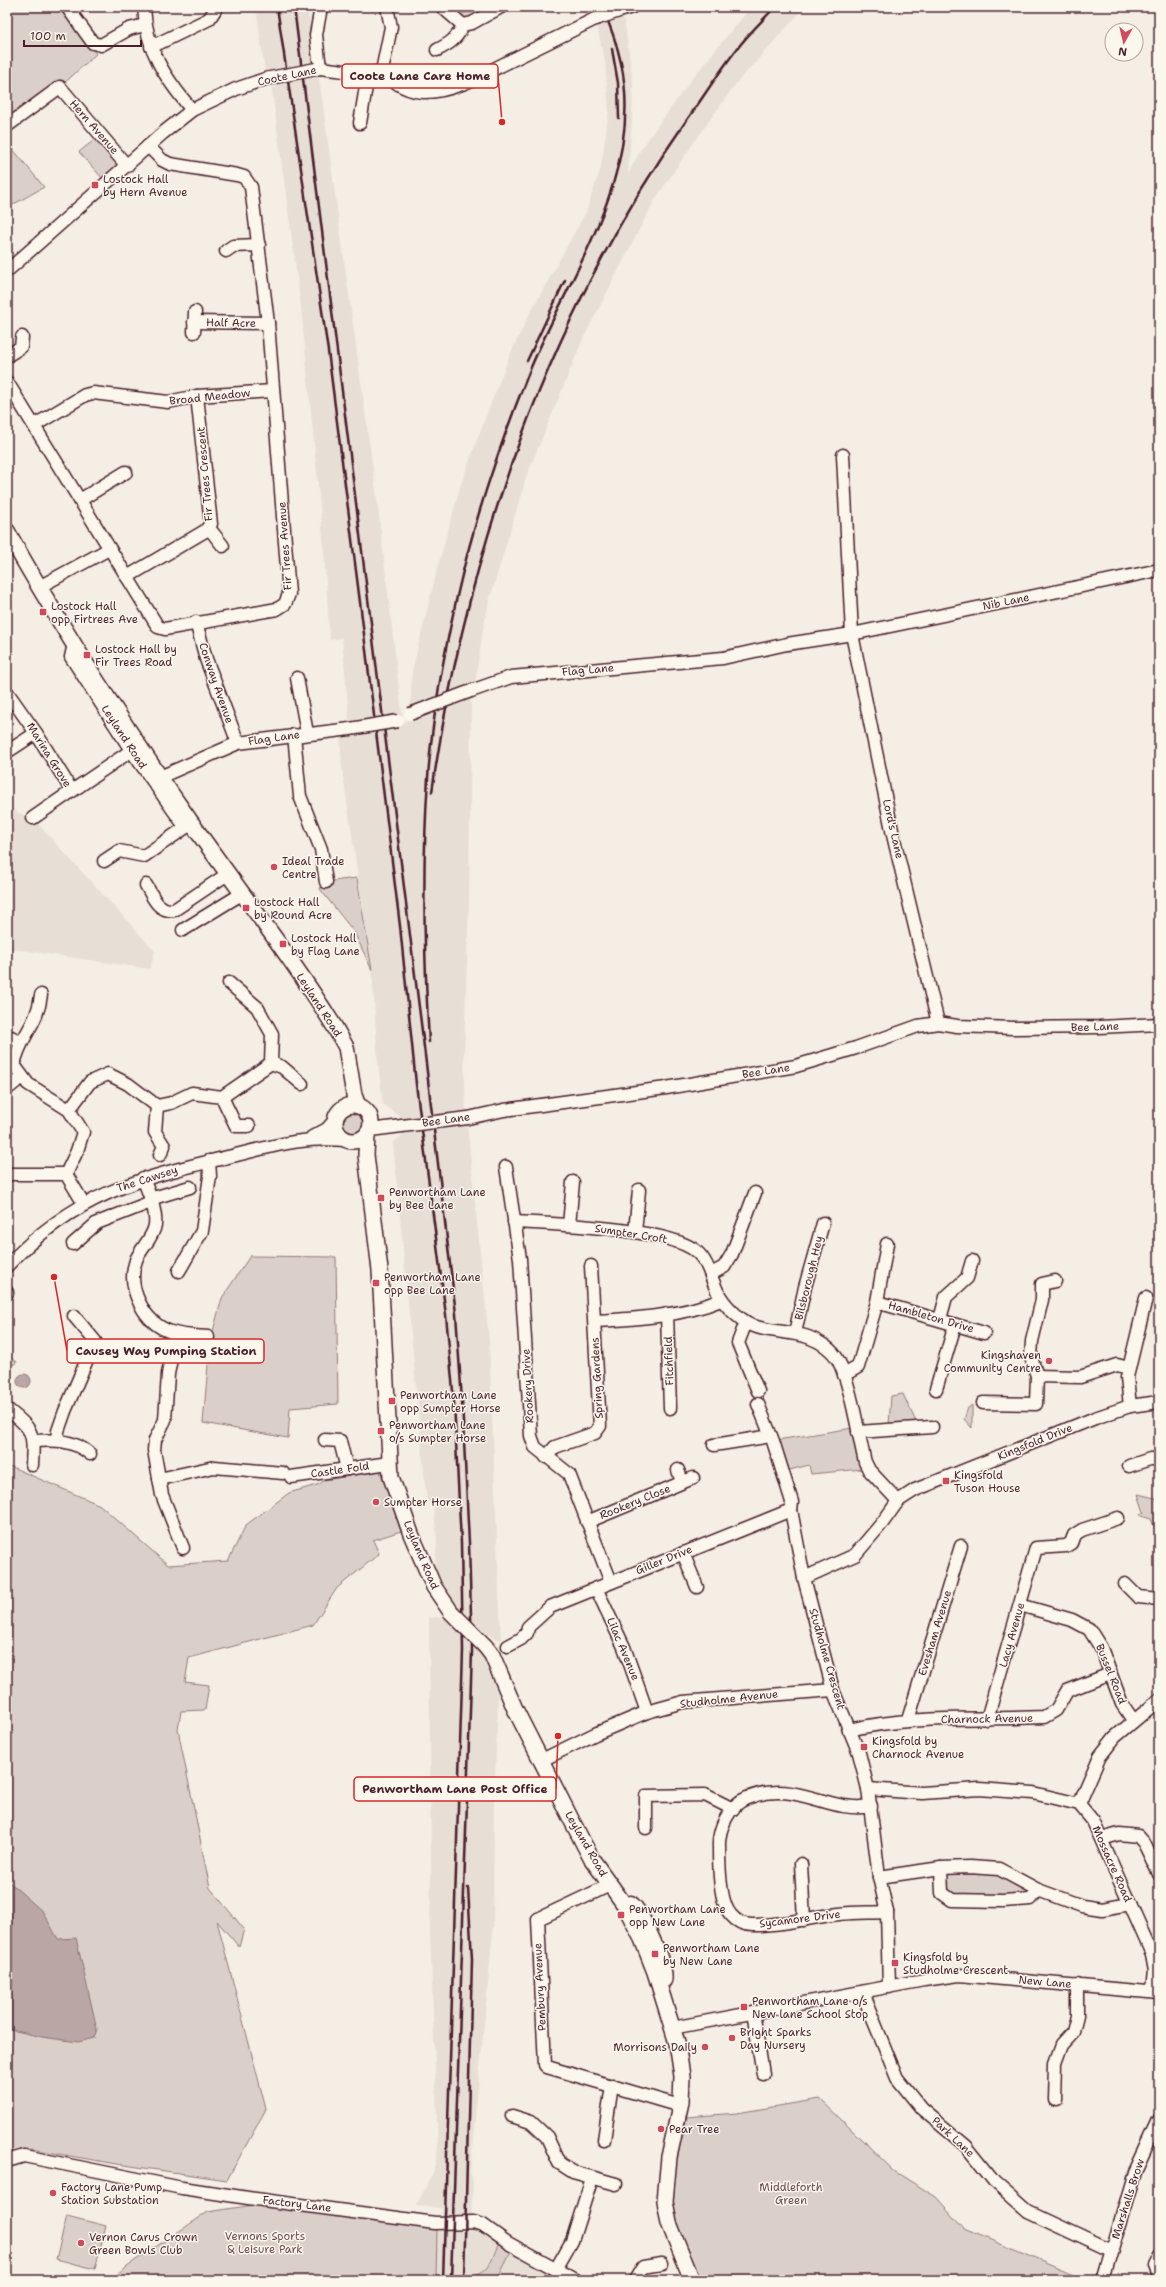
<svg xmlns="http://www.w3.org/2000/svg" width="1166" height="2287" font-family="'Shantell Sans',sans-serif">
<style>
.built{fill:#e7dfd6}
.green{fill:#dbd0c9;stroke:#92787a}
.water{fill:#baa7a5;stroke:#8d7174}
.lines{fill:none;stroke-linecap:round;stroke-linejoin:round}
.minor-casing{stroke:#4a1f2b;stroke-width:15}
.major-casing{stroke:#4a1f2b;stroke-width:18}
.minor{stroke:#fbf7ec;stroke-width:12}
.major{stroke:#fbf7ec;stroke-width:15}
.rail{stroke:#4a1f2b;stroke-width:2.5}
.minor-bridge-casing{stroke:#4a1f2b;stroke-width:15;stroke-linecap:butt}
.major-bridge-casing{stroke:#4a1f2b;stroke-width:18;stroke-linecap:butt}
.minor-bridge{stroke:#fbf7ec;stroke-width:12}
.major-bridge{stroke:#fbf7ec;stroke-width:15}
.poi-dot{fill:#d1495b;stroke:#fbf7ec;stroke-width:1.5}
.labels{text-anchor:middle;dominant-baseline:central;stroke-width:3;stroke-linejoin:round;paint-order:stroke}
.street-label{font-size:11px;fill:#4a1f2b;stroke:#fbf7ec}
.poi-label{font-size:11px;fill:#4a1f2b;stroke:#fbf7ec;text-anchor:start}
.park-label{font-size:11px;fill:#6e4b52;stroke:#fbf7ec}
.leader{fill:none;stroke:#d62828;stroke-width:1.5}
.callout-dot{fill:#d62828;stroke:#fbf7ec;stroke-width:1.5}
.callout{fill:#fbf7ec;stroke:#d62828;stroke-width:1.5}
.callout-label{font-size:12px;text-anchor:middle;font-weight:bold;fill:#4a1f2b}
</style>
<rect width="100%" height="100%" fill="#f4eee4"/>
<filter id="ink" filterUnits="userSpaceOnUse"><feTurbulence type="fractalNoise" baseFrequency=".025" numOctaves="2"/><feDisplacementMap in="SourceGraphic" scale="8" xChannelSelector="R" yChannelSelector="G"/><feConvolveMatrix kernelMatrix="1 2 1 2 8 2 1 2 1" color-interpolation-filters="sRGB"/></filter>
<g filter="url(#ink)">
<g class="built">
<path d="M256,7H307L309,19L313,21V61L319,77L377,499L403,723L410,718L412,671L438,566L461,484L480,432L509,357L529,315L586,212L601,167L609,112L605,61L597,27L624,17L633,84L632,120L628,174L641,149L694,76L751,7H805L738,81L694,142L654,201L582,341L527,475L490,598L483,629L475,684L471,700L469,901L464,1053L466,1113L489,1339L501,1640L494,1638L481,1629L479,1645L499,1678L494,1803L493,1931L470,2171L473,2182L471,2228L479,2230L560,2280H436L437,2229H441L442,2208L416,2206L433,2173L438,2148L430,1933L431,1871L429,1618L437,1617L454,1622L460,1627V1609L454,1602L435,1569L437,1539L433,1501L427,1503L393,1143L405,1133L402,1118L383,1104L378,1064L372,970L342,768L340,735L350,729L342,638L330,640L323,538L301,307L271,83L265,72Z"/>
<path d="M7,806L25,816L29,826L36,822L155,951L150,969L7,948Z"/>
</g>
<g class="green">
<path d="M7,7H64L96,54L60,87L7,126Z"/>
<path d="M446,7H493L468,21Z"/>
<path d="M98,137L121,164L103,179L79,152Z"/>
<path d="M7,142L44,187L7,208Z"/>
<path d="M357,878L372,970L354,932L320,889L324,882Z"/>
<circle cx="353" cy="1123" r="10"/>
<path d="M250,1256L336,1257L338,1404L290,1408L288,1438L203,1423L210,1342L222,1298Z"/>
<path d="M7,1355L17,1362L7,1369Z"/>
<path d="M903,1394L917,1424L889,1425L891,1396Z"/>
<path d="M972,1405V1428L964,1419L968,1408Z"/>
<path d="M853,1428L862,1469L811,1474L809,1465L786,1471L777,1440Z"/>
<path d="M7,1465L100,1505L168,1565L228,1561L246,1525L289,1493L320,1484L324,1480L380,1471L401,1531L373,1540L379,1554L337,1588L313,1625L189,1658L185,1682L209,1685L205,1710L181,1711L178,1730L210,1888L244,1929L239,1947L217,1921L266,2109L227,2180L110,2163L31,2149L7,2154Z"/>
<path d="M1138,1494L1159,1499V1538L1151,1519L1141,1516L1140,1514L1144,1512Z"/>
<path d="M958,1871L962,1874L999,1875L1030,1888L1028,1895L953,1894C944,1889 946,1882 947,1872Z"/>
<path d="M820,2099L894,2171L936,2197L965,2229L1085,2280H699C691,2261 679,2240 674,2220C667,2186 679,2150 687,2117L737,2113Z"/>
<path d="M260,2204L437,2229L436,2280H112L127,2266L208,2212Z"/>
<path d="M67,2216L106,2226L95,2269L56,2259Z"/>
<path d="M499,2243L512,2250L497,2280H467V2278C490,2273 490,2262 499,2243Z"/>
</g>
<g class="water">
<path d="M459,7H473L474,8L472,12L463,13Z"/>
<circle cx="24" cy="1381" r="7"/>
<path d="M7,1880L43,1912L58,1939L76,1938L97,2029L94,2038L78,2042L42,2037L7,2029Z"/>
</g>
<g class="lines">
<g class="minor-casing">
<g id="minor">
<path d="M67,7L93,43L101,45L129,29L145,25"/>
<path d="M144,7C146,50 165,78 192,110"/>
<path d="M442,7L463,25L472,23L501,7"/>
<path d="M622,10L632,7"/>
<path d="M151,47L209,19L215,10V7"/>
<path d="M437,50C449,44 457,39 463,25"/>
<path d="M320,68L316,35L321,7"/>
<path d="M316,69L320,68L368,74L382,71C394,83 408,92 425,92C455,92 487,72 514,59C540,46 567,33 593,20"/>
<path d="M382,71L391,27L387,7"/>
<path d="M360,123L368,74"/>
<path d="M7,126L60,87L127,166"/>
<path d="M226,251L233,246L259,245"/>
<path d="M7,271L163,133L192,110L236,89L265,79"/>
<path d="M194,322L268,323"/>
<path d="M194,332L195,312"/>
<path d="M7,356L21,347L22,337"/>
<path d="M7,382L158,627L165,629L277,609L285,604L289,594L268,323L251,187L244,177L237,175L170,164L162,160L148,146"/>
<path d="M35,425L85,395L93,393L168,402L197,396L273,391"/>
<path d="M843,455L852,634L893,835L938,1023"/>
<path d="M80,500L126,472"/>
<path d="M209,528L223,546"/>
<path d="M127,577L205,531L211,524L197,396"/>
<path d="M39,587L109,549"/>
<path d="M196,622L206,659L238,743"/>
<path d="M74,644L71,657L131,750L181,821L183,820"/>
<path d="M297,678L307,733"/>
<path d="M471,691L511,677L723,658L787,644L852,634L1159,570"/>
<path d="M7,692L36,733L72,791L138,746"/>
<path d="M294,735L300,796L321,849L326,882"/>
<path d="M7,752L36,733"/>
<path d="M160,777L238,743L350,729"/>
<path d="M33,818L72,791"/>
<path d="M104,861L119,851L144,856L192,823"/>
<path d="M146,885C153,897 158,912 174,910L229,873"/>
<path d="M183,930L243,893"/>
<path d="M41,995C38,1025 19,1037 14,1065L28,1084L69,1110L83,1132L77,1151L66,1174"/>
<path d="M11,1037L21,1043"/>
<path d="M271,1063L282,1067L302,1084"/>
<path d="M7,1089L22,1077"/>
<path d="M222,1097L236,1126H249"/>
<path d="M157,1106L155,1132L164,1146L160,1155"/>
<path d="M69,1110L90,1082L108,1074L128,1084L157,1106L171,1103L192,1093L222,1097L271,1063L272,1034L257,1007L229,983"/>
<path d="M468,1118L504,1110L666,1088L796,1066L856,1048L918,1026L938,1023L957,1026L1014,1028L1099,1027L1159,1024"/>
<path d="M370,1130L402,1126"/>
<path d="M312,1137L327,1129L335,1120"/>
<path d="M506,1167L520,1259L531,1436L535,1447L569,1474L611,1582"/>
<path d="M7,1174H66L84,1204"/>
<path d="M143,1178C148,1192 157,1210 155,1225C153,1238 141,1248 136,1260C126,1288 144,1323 171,1332C182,1336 196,1336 208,1337"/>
<path d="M150,1199L190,1187"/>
<path d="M514,1222C551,1224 671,1228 697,1252C707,1261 710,1274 715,1286C720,1300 733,1314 746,1322C763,1333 789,1330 808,1337C819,1341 832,1349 838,1360C851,1384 858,1434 865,1462L869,1470L898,1501"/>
<path d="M569,1225L573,1182"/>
<path d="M635,1232L639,1190"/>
<path d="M73,1244L97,1223L151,1202"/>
<path d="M7,1266C75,1193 140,1178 232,1156C273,1146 304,1136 346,1140"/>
<path d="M179,1271L202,1231L210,1176L209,1161"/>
<path d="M711,1274L724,1267L732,1254L755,1193"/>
<path d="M7,1293V1292"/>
<path d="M877,1302L984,1333"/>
<path d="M667,1314L670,1408"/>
<path d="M940,1319L946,1297L967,1278L972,1261"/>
<path d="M595,1321C637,1319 682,1316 721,1300"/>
<path d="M746,1322L738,1343L758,1391"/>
<path d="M795,1333L805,1287L823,1223"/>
<path d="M176,1334L168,1374L165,1420L155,1440L154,1450L162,1495L183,1548"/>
<path d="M844,1375L858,1367L877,1302L887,1244"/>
<path d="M1037,1376L1080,1377L1117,1365L1129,1368"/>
<path d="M936,1389L955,1325"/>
<path d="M983,1403L1036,1404L1037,1376L1031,1357L1032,1341L1042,1300V1284L1055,1281"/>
<path d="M758,1404L773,1441L792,1502L791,1510L804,1578L833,1690L859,1753L868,1789L879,1877L887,1912L889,1987"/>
<path d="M1130,1406L1127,1377L1146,1298"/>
<path d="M7,1409C33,1430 34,1431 32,1465"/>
<path d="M858,1432L932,1427"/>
<path d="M57,1440L58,1431L65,1411L95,1341L74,1316"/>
<path d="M325,1440L340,1441L347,1469"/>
<path d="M33,1441C55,1440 73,1439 90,1454"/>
<path d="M714,1445L771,1436"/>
<path d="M546,1457L555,1447L595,1433L600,1426L591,1266"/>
<path d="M1129,1466L1150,1459H1159"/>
<path d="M678,1470L682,1482"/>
<path d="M291,1477L389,1463"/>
<path d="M159,1479L214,1467L283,1473"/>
<path d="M587,1522L693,1478"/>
<path d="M683,1553L697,1587"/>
<path d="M804,1578L855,1555L883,1522L898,1501L915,1490L1095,1418L1130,1406L1159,1402"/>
<path d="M1125,1584L1138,1597L1159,1599"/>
<path d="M596,1588L624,1647L647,1712"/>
<path d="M1020,1605L1072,1620L1089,1629L1101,1648L1122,1704L1133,1720"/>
<path d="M508,1646L521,1639L527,1633L528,1627L550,1607L791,1510"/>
<path d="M987,1719L1036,1548L1066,1546L1071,1543L1074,1535L1082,1530L1118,1518"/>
<path d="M908,1720L961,1546"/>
<path d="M849,1730C912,1715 979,1720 1044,1717L1056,1710L1067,1691L1110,1674"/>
<path d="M540,1761L595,1734L647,1712L683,1702L833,1690"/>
<path d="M868,1789L922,1793L979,1789L1033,1793L1079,1804L1093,1821L1152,1954L1155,1970L1153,1992"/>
<path d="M1079,1804L1100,1756L1115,1737L1159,1700"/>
<path d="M871,1806C826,1814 797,1778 747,1798C729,1805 718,1829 719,1847C719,1865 719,1902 731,1915C736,1921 744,1925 752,1925C781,1926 810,1917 839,1914C855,1912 871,1913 887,1912"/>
<path d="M646,1828V1796L705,1795L733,1809"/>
<path d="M1102,1839L1119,1834L1138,1836L1144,1843L1159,1874"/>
<path d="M801,1864L804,1920"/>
<path d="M941,1868L942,1893L952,1900L1003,1901L1031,1899L1038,1890"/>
<path d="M879,1877L941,1868L970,1867L999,1869L1038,1890L1082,1906L1102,1909L1130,1904"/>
<path d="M610,1885L538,1919L545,2065L547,2067L680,2106"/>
<path d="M624,1904L631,1902C641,1906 671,1972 665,1981L658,1983"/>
<path d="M862,1992L897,2078L922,2109L966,2146L994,2181L1028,2211L1111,2250"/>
<path d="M753,2012L763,2074"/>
<path d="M672,2028L924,1980L959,1975L1159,1993"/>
<path d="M1054,2099L1055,2063L1062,2044L1073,2032L1077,2016V1985"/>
<path d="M512,2116L531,2122L547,2137L559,2163L573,2172L616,2184"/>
<path d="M604,2140L612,2085"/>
<path d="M7,2161L24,2156L182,2188L248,2198L435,2223L473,2222L483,2225L508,2243L575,2280"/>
<path d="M1159,2256L1154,2266L1159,2278"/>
<path d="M556,2269L572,2241L592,2178"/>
<path d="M635,2280L643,2267L662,2264"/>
<path d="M1103,2280L1135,2172L1159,2120"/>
</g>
</g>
<g class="major-casing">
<g id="major">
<path d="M7,531C62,629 122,723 186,815C235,886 289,953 334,1026L346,1047L354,1095L358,1106"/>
<circle cx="353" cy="1123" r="18"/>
<path d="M367,1136L366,1155L380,1270L391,1477L411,1534L434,1587L451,1612"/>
<path d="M485,1646L492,1655L515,1709L573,1823L591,1858L624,1904L642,1939L655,1972L677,2043L682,2076L681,2102L669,2157L665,2201L669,2223L692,2280"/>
</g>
</g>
<use href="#minor" class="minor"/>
<use href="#major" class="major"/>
<g class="rail">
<path d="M277,7L328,351L361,610L400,926L416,1084L446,1315L454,1402L461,1543L463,1650L443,2280"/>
<path d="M294,7L425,1055L456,1314L462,1401L469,1543L472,1651L451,2280"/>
<path d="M612,49L618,83L619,118"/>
<path d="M527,361L565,280"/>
<path d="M432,792C466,554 546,322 684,124C702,99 718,73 737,49C748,34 762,21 775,7"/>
<path d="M429,1042C424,955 422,865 428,778C432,715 444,653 458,592C475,517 500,444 529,372C569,274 645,175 621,63C617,44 610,25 602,7"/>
<path d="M464,2280L472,1959L468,1888"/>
</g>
<g class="minor-bridge-casing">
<g id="minor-bridge">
<path d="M593,20L622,10"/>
<path d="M265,79L316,69"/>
<path d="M410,714L471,691"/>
<path d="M350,729L398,721"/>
<path d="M402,1126L468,1118"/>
</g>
</g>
<g class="major-bridge-casing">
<path id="major-bridge" d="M451,1612L485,1646"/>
</g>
<use href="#minor-bridge" class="minor-bridge"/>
<use href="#major-bridge" class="major-bridge"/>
</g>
</g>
<g class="poi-dot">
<rect x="91" y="181" width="8" height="8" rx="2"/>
<rect x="39" y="608" width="8" height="8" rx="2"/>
<rect x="83" y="651" width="8" height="8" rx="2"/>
<circle cx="274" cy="867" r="4"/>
<rect x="242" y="904" width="8" height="8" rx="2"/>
<rect x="279" y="940" width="8" height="8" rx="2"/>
<rect x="377" y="1194" width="8" height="8" rx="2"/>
<rect x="372" y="1279" width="8" height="8" rx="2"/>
<circle cx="1049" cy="1361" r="4"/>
<rect x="388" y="1397" width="8" height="8" rx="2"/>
<rect x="377" y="1427" width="8" height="8" rx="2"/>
<rect x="942" y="1477" width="8" height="8" rx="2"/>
<circle cx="376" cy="1502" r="4"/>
<rect x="860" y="1743" width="8" height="8" rx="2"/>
<rect x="617" y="1911" width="8" height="8" rx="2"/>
<rect x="651" y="1950" width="8" height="8" rx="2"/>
<rect x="891" y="1959" width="8" height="8" rx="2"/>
<rect x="740" y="2003" width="8" height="8" rx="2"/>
<circle cx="732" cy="2038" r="4"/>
<circle cx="705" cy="2047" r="4"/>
<circle cx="661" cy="2129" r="4"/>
<circle cx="53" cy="2193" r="4"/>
<circle cx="81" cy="2243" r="4"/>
</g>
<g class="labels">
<g class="street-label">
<text transform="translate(287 76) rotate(-12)">Coote Lane</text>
<text transform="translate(94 127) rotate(49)">Hern Avenue</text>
<text transform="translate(231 323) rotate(1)">Half Acre</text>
<text transform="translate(210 397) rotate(-6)">Broad Meadow</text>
<text transform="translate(205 474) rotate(-95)">Fir Trees Crescent</text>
<text transform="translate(285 546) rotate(-94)">Fir Trees Avenue</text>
<text transform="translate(1006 602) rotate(-12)">Nib Lane</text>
<text transform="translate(588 670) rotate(-5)">Flag Lane</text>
<text transform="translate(216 683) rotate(71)">Conway Avenue</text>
<text transform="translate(124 737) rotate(57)">Leyland Road</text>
<text transform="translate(274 738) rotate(-8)">Flag Lane</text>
<text transform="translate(49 755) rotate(58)">Marina Grove</text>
<text transform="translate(893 829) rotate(77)">Lord's Lane</text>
<text transform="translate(319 1005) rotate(57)">Leyland Road</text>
<text transform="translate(1095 1027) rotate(-2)">Bee Lane</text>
<text transform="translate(766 1071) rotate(-9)">Bee Lane</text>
<text transform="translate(446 1120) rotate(-8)">Bee Lane</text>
<text transform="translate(147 1179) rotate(-18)">The Cawsey</text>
<text transform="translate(631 1234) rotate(9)">Sumpter Croft</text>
<text transform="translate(809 1278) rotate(-76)">Bilsborough Hey</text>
<text transform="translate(931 1317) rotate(16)">Hambleton Drive</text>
<text transform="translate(669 1361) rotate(-92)">Fitchfield</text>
<text transform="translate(597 1378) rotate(-93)">Spring Gardens</text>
<text transform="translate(528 1386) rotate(-93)">Rookery Drive</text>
<text transform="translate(1035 1442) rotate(-22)">Kingsfold Drive</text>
<text transform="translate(340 1470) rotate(-8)">Castle Fold</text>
<text transform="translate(635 1502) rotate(-22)">Rookery Close</text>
<text transform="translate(421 1555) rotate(67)">Leyland Road</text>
<text transform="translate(664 1560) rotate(-22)">Giller Drive</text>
<text transform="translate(935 1633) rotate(-73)">Evesham Avenue</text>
<text transform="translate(1012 1635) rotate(-74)">Lacy Avenue</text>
<text transform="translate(623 1649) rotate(67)">Lilac Avenue</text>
<text transform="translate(827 1659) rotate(74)">Studholme Crescent</text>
<text transform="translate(1111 1674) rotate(68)">Bussel Road</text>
<text transform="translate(729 1699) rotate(-6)">Studholme Avenue</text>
<text transform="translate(987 1719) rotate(-1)">Charnock Avenue</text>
<text transform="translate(586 1844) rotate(60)">Leyland Road</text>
<text transform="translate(1112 1864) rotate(66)">Mossacre Road</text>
<text transform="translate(800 1919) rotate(-7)">Sycamore Drive</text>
<text transform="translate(1045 1982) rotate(5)">New Lane</text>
<text transform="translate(540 1987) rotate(-93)">Pembury Avenue</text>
<text transform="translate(953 2137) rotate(43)">Park Lane</text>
<text transform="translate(1128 2199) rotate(-72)">Marshalls Brow</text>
<text transform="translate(297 2204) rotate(7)">Factory Lane</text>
</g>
<g class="poi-label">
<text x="103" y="179">Lostock Hall<tspan x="103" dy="13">by Hern Avenue</tspan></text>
<text x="51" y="606">Lostock Hall<tspan x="51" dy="13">opp Firtrees Ave</tspan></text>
<text x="95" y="649">Lostock Hall by<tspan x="95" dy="13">Fir Trees Road</tspan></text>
<text x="282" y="861">Ideal Trade<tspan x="282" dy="13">Centre</tspan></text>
<text x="254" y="902">Lostock Hall<tspan x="254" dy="13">by Round Acre</tspan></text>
<text x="291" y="938">Lostock Hall<tspan x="291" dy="13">by Flag Lane</tspan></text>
<text x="389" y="1192">Penwortham Lane<tspan x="389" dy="13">by Bee Lane</tspan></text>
<text x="384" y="1277">Penwortham Lane<tspan x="384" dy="13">opp Bee Lane</tspan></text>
<text x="1041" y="1355" text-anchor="end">Kingshaven<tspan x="1041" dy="13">Community Centre</tspan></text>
<text x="400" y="1395">Penwortham Lane<tspan x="400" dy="13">opp Sumpter Horse</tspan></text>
<text x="389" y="1425">Penwortham Lane<tspan x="389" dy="13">o/s Sumpter Horse</tspan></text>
<text x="954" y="1475">Kingsfold<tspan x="954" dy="13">Tuson House</tspan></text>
<text x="384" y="1502">Sumpter Horse</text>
<text x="872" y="1741">Kingsfold by<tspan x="872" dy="13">Charnock Avenue</tspan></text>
<text x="629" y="1909">Penwortham Lane<tspan x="629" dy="13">opp New Lane</tspan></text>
<text x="663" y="1948">Penwortham Lane<tspan x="663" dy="13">by New Lane</tspan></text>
<text x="903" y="1957">Kingsfold by<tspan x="903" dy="13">Studholme Crescent</tspan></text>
<text x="752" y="2001">Penwortham Lane o/s<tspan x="752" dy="13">New lane School Stop</tspan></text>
<text x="740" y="2032">Bright Sparks<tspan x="740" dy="13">Day Nursery</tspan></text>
<text x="697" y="2047" text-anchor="end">Morrisons Daily</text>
<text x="669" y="2129">Pear Tree</text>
<text x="61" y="2187">Factory Lane Pump<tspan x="61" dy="13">Station Substation</tspan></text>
<text x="89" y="2237">Vernon Carus Crown<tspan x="89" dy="13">Green Bowls Club</tspan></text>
</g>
<g class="park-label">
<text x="791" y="2187">Middleforth<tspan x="791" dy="13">Green</tspan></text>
<text x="265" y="2236">Vernons Sports<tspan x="265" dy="13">&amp; Leisure Park</tspan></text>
</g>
</g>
<path class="leader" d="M502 122L498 76M54 1277L67 1351M558 1736L556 1789"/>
<g class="callout-dot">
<circle cx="502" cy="122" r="4"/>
<circle cx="54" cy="1277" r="4"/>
<circle cx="558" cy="1736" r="4"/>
</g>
<g class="callout">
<rect x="342" y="64" width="156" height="24" rx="4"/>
<rect x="67" y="1339" width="197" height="24" rx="4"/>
<rect x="354" y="1777" width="202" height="24" rx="4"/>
</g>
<g class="callout-label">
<text x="420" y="80">Coote Lane Care Home</text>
<text x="166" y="1355">Causey Way Pumping Station</text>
<text x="455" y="1793">Penwortham Lane Post Office</text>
</g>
<rect width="1166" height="2287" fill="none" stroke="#fbf7ec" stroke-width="24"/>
<rect x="12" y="12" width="1142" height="2263" fill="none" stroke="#4a1f2b" stroke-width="1.5" filter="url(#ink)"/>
<g transform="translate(1124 42) rotate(188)"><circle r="19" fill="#fbf7ec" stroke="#b4a19f"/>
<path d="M0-3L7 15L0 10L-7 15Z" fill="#d1495b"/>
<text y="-6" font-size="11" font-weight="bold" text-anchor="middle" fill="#4a1f2b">N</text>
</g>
<path d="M24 40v6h117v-6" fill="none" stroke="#4a1f2b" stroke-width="2"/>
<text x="30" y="40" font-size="12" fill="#4a1f2b" stroke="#fbf7ec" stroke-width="3" paint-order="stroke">100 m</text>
</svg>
